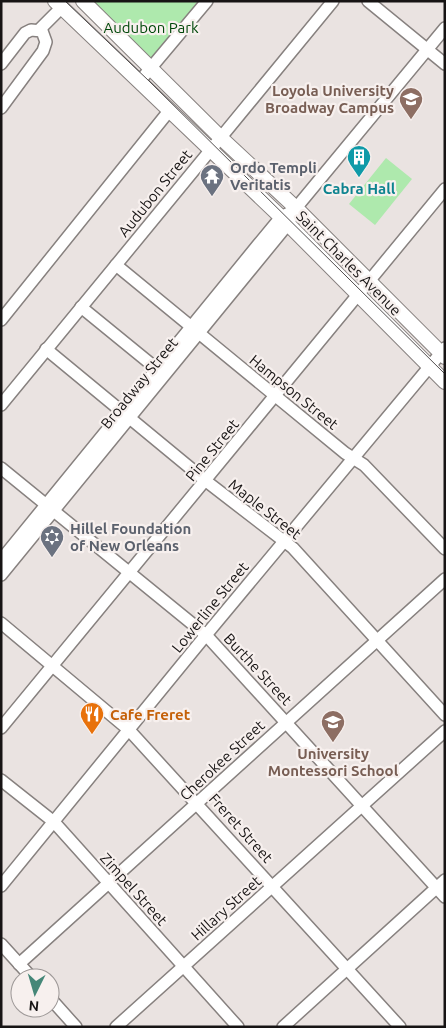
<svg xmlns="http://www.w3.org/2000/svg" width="446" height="1028" font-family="Ubuntu,sans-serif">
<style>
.green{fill:#aee9ad}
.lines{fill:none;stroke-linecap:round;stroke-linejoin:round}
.minor-casing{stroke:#87817f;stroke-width:14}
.major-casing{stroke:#87817f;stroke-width:16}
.minor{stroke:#fff;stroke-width:11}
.major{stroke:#fff;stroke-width:14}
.tram{stroke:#514d4d;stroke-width:1}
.labels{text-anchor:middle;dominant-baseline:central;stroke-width:4.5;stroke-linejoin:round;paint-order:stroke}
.park-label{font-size:15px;fill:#00480a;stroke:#f7f0ee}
.education-label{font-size:15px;font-weight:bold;fill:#785e54;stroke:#f7f0ee;text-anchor:end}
.worship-label{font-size:15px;font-weight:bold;fill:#5b616d;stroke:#f7f0ee;text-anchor:start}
.culture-label{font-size:15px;font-weight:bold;fill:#0d838f;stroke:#f7f0ee}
.street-label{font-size:15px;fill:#171414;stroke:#f7f0ee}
.food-label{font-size:15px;font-weight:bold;fill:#c56008;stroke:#f7f0ee;text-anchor:start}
</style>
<rect width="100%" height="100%" fill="#eae3e1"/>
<g class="green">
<path d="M89,1H205L153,64Z"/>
<path d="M386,158L412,179L375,225L349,204Z"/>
</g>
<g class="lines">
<g class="minor-casing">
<g id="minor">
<path d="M368,1L445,64"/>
<path d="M39,30L62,7"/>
<path d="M1,64L25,33L31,30L42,31L46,42L43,51L1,108"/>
<path d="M139,82L207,1"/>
<path d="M116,265L345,453L364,465L445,549"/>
<path d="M81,307L157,369"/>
<path d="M1,320L169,111"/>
<path d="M46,349L206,481L293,548L445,715"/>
<path d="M1,405L333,1"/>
<path d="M1,468L206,635L445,897"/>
<path d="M1,560L257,246L281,217L289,213"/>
<path d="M1,575L288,224L296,208L445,28"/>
<path d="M1,623L129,730L400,1027"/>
<path d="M1,728L445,189"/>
<path d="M1,780L54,822L238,1027"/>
<path d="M1,886L206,635L445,348"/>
<path d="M1,944L32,978"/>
<path d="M19,964L445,579"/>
<path d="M50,998L76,1027"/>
<path d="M116,1027L445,731"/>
<path d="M283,1027L445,880"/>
</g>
</g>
<g class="major-casing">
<g id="major">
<path d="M55,1L281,217L445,382"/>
<path d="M83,1L220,137L296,208L445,357"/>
</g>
</g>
<use href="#minor" class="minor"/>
<use href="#major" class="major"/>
<path class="tram" d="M65,1L149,81L445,374"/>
</g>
<defs>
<g id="university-pin" transform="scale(1.25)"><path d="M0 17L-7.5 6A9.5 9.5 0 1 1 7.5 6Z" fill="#8d6e63" stroke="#f7f0ee"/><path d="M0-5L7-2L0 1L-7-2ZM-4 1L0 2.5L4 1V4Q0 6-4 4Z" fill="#fff"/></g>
<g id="building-pin" transform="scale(1.25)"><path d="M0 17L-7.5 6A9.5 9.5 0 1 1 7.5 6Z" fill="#0f9aa8" stroke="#f7f0ee"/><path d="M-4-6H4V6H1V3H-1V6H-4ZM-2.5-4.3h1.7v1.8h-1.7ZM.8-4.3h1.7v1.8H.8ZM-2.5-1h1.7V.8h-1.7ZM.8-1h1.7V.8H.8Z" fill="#fff"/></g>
<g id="temple-pin" transform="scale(1.25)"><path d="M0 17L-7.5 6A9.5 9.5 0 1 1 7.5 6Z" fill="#6b7280" stroke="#f7f0ee"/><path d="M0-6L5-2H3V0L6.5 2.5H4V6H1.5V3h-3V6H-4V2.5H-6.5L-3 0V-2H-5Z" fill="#fff"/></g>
<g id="synagogue-pin" transform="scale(1.25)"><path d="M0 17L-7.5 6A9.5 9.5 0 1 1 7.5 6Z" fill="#6b7280" stroke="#f7f0ee"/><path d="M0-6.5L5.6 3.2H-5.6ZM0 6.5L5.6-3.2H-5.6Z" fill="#fff"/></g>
<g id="restaurant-pin" transform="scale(1.25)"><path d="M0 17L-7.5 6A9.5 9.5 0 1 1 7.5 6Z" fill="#e8710a" stroke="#f7f0ee"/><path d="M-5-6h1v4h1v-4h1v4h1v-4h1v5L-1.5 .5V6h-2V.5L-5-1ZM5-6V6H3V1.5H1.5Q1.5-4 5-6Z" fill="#fff"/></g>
<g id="school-pin" transform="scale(1.25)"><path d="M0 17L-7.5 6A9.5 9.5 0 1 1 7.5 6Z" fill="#8d6e63" stroke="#f7f0ee"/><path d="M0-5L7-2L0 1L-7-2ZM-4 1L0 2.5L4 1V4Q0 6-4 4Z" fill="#fff"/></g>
</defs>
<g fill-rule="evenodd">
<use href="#university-pin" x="411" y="99"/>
<use href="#building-pin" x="359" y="157"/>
<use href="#temple-pin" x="212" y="176"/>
<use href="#synagogue-pin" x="52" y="537"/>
<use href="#restaurant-pin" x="92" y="714"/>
<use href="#school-pin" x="333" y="722"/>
</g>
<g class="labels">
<g class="park-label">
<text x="151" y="27">Audubon Park</text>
</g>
<g class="education-label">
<text x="394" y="90">Loyola University<tspan x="394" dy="17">Broadway Campus</tspan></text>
<text x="333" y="753" text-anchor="middle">University<tspan x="333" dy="17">Montessori School</tspan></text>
</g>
<g class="worship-label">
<text x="230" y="167">Ordo Templi<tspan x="230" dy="17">Veritatis</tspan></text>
<text x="70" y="528">Hillel Foundation<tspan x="70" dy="17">of New Orleans</tspan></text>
</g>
<g class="culture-label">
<text x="359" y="188">Cabra Hall</text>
</g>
<g class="street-label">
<text transform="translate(155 193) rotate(-51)">Audubon Street</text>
<text transform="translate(349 263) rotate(45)">Saint Charles Avenue</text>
<text transform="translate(139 383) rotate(-51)">Broadway Street</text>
<text transform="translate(294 392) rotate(39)">Hampson Street</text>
<text transform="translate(212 450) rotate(-51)">Pine Street</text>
<text transform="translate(265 509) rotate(38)">Maple Street</text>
<text transform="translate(210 607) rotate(-51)">Lowerline Street</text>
<text transform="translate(258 669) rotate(47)">Burthe Street</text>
<text transform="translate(222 760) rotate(-43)">Cherokee Street</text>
<text transform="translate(241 828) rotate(48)">Freret Street</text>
<text transform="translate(134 889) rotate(48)">Zimpel Street</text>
<text transform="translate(226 908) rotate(-42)">Hillary Street</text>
</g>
<g class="food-label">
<text x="110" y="714">Cafe Freret</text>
</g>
</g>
<rect width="446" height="1028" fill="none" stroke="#171414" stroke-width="5"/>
<g transform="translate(35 993) rotate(185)"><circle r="24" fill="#f7f0ee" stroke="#9d9897"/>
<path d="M0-4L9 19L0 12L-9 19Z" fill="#458778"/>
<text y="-8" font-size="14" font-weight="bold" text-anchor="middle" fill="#171414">N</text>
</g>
</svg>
